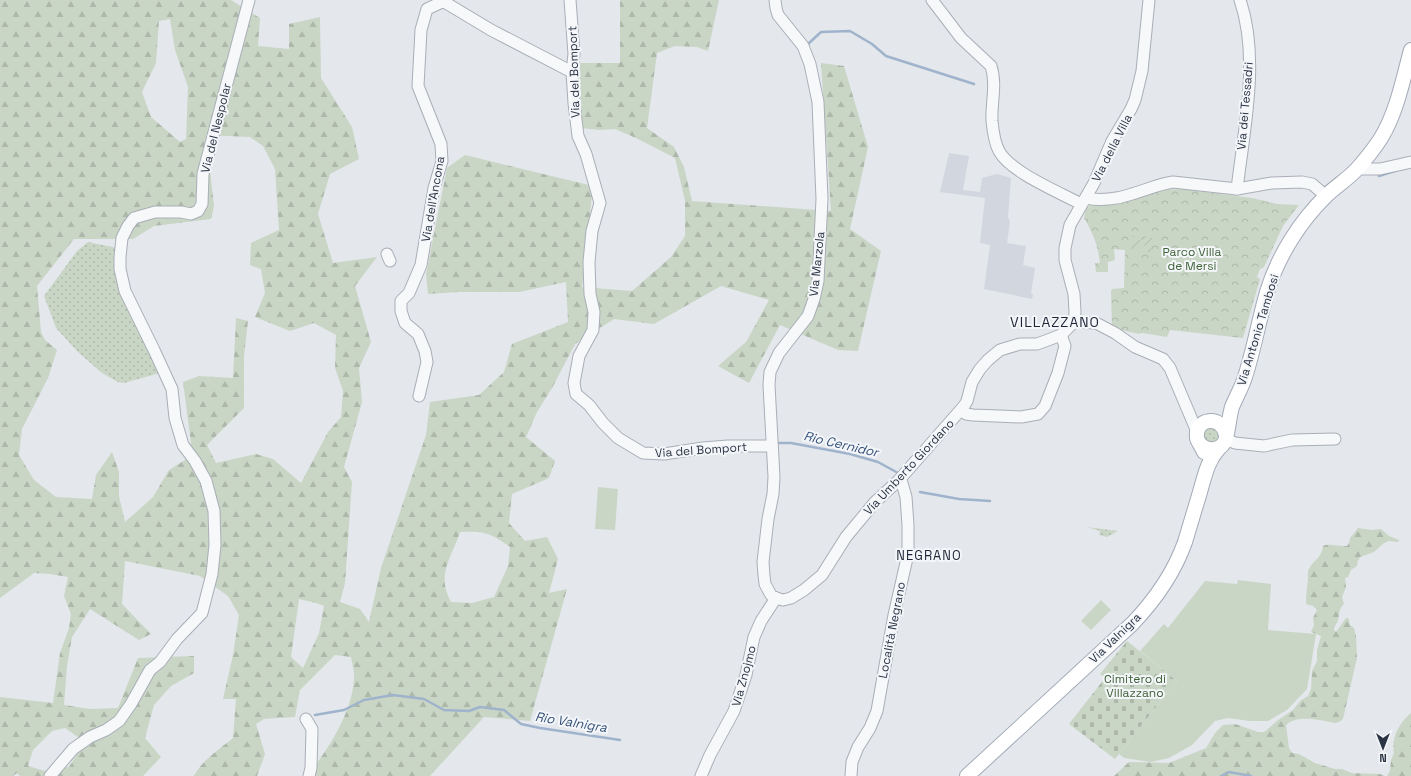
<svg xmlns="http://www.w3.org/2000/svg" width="1411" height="776" font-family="'Space Grotesk',sans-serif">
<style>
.built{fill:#d2d6de}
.grass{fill:url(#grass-dots)}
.forest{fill:url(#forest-firs);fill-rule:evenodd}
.cemetery{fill:url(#cemetery-stones)}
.park{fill:url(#park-crowns)}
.garden{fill:url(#garden-furrows)}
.pitch{fill:#c9d6c5}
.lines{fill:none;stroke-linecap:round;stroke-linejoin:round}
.stream{stroke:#9fb4cc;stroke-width:2.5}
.minor-casing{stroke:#a9aeb7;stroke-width:13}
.major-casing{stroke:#a3abb8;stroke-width:16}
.minor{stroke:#f7f8fa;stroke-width:11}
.major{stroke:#fff;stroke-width:14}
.labels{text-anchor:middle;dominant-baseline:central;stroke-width:4;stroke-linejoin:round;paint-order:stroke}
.street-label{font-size:12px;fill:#2b3445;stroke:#f4f6f9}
.park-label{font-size:12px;fill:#3f6138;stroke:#f4f6f9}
.water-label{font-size:13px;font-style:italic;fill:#34527a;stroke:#f4f6f9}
.neighbourhood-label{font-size:13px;letter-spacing:1px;fill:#1d2536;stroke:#f4f6f9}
.quarter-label{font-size:14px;letter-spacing:1px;fill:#1d2536;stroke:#f4f6f9}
</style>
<defs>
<pattern id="grass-dots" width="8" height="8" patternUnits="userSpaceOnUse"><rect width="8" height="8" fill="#c9d6c5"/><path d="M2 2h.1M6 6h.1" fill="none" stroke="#adb8ab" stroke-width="1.8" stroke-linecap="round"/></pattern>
<pattern id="forest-firs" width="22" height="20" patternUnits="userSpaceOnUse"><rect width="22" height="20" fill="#c9d6c5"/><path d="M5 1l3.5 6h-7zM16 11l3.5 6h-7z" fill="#adb8ab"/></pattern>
<pattern id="cemetery-stones" width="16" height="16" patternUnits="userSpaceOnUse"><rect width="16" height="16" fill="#c9d6c5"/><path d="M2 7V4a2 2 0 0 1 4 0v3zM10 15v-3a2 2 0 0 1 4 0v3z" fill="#adb8ab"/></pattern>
<pattern id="park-crowns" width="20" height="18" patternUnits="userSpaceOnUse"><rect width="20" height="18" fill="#c9d6c5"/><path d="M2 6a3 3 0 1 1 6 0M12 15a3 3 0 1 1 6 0" fill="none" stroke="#adb8ab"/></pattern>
<pattern id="garden-furrows" width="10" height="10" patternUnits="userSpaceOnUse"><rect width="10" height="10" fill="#c9d6c5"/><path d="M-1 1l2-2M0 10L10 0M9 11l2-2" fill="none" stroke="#adb8ab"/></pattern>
</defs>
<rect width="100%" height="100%" fill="#e4e7ec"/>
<path class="built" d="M949,153L969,156L963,190L980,192L982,178L997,174L1011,178L1008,217L1010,222L1007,243L1026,246L1023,265L1035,268L1031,293L1033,295L1032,299L984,289L990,245L980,243L985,198L940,192Z"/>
<g class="grass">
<path d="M88,242L117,248L116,260L160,373L124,383L118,382L102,373L78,352L56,328L44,296L77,251Z"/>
<path d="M1213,426L1221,435L1216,444L1204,440C1202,431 1204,429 1213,426Z"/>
<path d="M1087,527L1118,531L1107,537L1099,535L1100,531Z"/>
</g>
<g class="forest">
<path d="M0,0H231L260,18L258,46L289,49V24L320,17L321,78L352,127L359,159L330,174L318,214L333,263L377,257L355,286L371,342L359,368L362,402L344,467L352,482L345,583L340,602L360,609L369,622L381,568L426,435L430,402L479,395L504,372L512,344L568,322L566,282L519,292H459L428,294L426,274L447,168L465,155L593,186L582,287L632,291L671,257L685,236V201L675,158L636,138L615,129L600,130L581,128L580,63H620V0H719L708,51L697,47L675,46L657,53L647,128L674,147L684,167L692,201L831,211L821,63L844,66L868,147L850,229L881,251L858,351L838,350L780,325L749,383L718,366L746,342L769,300L721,286L654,324L614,319L575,344L552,388L537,412L526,437L555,461L549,478L512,494L509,523L525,541L547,537L558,559L549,593L567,589L530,721L484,717L430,776H307C328,750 354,710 354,676C354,669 352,663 351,657L335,655L300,690L295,717L264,719L256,724L265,754L257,776H194C202,760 220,749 233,738L236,699H223L233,655L239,615L228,596L200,576L125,561L122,604L151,634L139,640L90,609L72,637L67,666L64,705L90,709L118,708L138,658L194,656V673L171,686L154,705L145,738L161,757L143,776H20L17,773L13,776H0V697L53,703L60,653L69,628L71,614L64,596L68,577L50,574L34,573L0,598ZM170,19L175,50L188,87L186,139L180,142L151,117L142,92L156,63L159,21ZM206,135L250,137L263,146L275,169L279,230L251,243L250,265L261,269L265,293L255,317L290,331L314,323L336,335L335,368L343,391L341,417L328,432L301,483L273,459L256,454L216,463L207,445L244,408V356L248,321L236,318L233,378L199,376L183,382L191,443L185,460L169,470L153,497L125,522L119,496V472L112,452L96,475L92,499L56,497L34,480L19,455L22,429L48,378L57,350L45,340L41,332L37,286L74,239H133L154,226L211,219L214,206ZM460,532C485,531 490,533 510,547L508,566L494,597L472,603L451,602C436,573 451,560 460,532ZM299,599L316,603L324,606L319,633L303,668L291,657ZM65,728L85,742L69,767L45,771L28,766L33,750L52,731Z"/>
<path d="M1358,528L1372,530L1381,529L1389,536L1399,540L1398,542L1389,541L1384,543L1374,552L1360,557L1358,561L1357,566L1351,570L1348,577L1345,578L1346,587L1342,597L1344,604C1338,610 1340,613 1338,620C1337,624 1334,626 1334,630L1336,632L1346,618H1348L1349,620L1350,625L1354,628L1356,636L1357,658L1343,719L1339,722L1335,723C1321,720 1297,714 1286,725L1289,748L1292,753L1299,754L1315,763L1335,769H1342L1352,773L1380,774L1385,776H1114L1129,762L1169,763L1206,748L1215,733L1223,725L1235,724L1258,732H1264L1269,728L1278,720L1293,710L1301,700L1308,696L1311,689L1312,671L1317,661V650L1321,636L1311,632L1314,625L1313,618L1317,610L1313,606L1306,604C1306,595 1307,588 1308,579C1308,575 1307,573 1309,569C1313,560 1322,558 1323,546C1330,543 1339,547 1347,546L1349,543L1350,538Z"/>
<path d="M1411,713V776H1387L1390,771L1391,760L1394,753C1391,738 1399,723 1411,713Z"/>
</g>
<path class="cemetery" d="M1127,641L1177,681L1115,759L1069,724L1105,678L1100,674Z"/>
<path class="park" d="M1183,189L1252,198L1277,204L1299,205L1283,226L1264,267L1260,269L1257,277L1260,279L1243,338L1170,330L1167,337L1142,333L1139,334L1112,328L1111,291L1112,289L1124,288L1125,250L1114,249L1115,260L1108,262V272H1096L1095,263H1100C1098,245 1093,233 1084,218L1086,208L1089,207V204L1152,190Z"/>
<g class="garden">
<path d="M1133,236L1140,237L1139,251H1131Z"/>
<path d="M1145,237L1152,238L1151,252H1144Z"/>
</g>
<g class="pitch">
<path d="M598,487L618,489L615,530L595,529Z"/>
<path d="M1238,580L1271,584L1268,630L1316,634L1307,689L1287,710L1268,721H1250L1228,718L1215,721L1192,745L1169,758L1151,762L1124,758L1119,754L1177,681L1140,651L1164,624L1168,628L1205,581L1237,584Z"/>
<path d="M1101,600L1111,610L1091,630L1081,621Z"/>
</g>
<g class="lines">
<g class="stream">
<path d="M808,44L821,32L850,31L872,44L886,56L974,84"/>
<path d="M1379,176L1398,170"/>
<path d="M777,443H791L850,454L878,462L898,473"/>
<path d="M920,492L959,499L990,501"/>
<path d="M315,715L344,710L364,700L393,695L424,699L444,710L469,711L480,707L504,710L521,724L540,728L620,740"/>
<path d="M1221,776L1229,772L1251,776"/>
</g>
<g class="minor-casing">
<g id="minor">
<path d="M441,0L491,30L572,72"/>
<path d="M570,0L574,54L572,72L574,103L578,136L586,154L600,203L592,231L589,262L590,294L594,312L593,330L579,356L574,383L576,394L589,405L603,423L618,438L643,453L664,454L703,448L728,446H772"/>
<path d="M775,0L776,8L778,15L803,46L810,64L818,102L822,199L818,281L814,299L808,316L779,353L770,372L769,385L774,477L773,494L768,519L763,562L764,575L765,584L771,595L776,598L783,600L791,598L804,590L822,575L846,537L875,502L899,480L964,406L967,401L972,382L980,369L988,360L1000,350L1020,344H1037L1048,340L1061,335L1074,322L1075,312L1074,294L1065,260V248L1070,225L1094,183L1112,141L1131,109L1135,100L1142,71L1149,0"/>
<path d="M932,0L961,38L991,66C997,84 991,103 992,121C993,131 994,142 999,151C1010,172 1059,192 1081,204"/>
<path d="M1357,169H1380L1411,162"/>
<path d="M1237,189C1244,129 1260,58 1240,0"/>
<path d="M1086,198C1100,201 1118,199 1132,194C1146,190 1159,184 1173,182L1237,189L1272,183L1302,182L1312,184L1326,196"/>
<path d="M387,254L390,261"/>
<path d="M1074,322L1096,323L1115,333L1135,347L1163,359L1170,368L1195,427L1197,436"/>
<path d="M419,396L427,362L425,351L418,334L405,323L401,311V301L409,293L421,265L434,188L442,161L441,144L418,86L421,30L427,9L442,2"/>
<path d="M961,410L966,414L973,415L1021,417L1038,414L1045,406L1058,373L1065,346L1061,335"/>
<path d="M1226,439L1235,443L1264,446L1292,440L1335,439"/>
<path d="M306,719L312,729L311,768L309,776"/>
<path d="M50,776L73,749L90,737L106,730L119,721L131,704L150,670L160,662L177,639L202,613L212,574L215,545L214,511L206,481L195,461L183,445L175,418L172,389L154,350L125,291L120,269V257L122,238L128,226L134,218L155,212H181L191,214L198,211L202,204L203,174L249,0"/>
<path d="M701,776L710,755L734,711L746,675L754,637L761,621L776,598"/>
<path d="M851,776L852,762L858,747L870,728L877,711L894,615L908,554V525L906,497L902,483L899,480"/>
</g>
</g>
<g class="major-casing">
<g id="major">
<path d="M1201,445C1208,451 1219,451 1224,443C1228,437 1229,416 1232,407C1236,397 1242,387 1245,377C1254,349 1259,320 1267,292C1278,256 1300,221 1327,195C1336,186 1348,179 1357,169C1365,160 1374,149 1381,138C1397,112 1403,79 1411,50"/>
<path d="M1204,452C1202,447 1198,442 1197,438C1194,418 1222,414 1226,435"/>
<path d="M967,776L1132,624C1155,600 1174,573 1185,542C1190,525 1195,509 1200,492C1205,475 1207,462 1219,448"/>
</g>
</g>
<use href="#minor" class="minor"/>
<use href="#major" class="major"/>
</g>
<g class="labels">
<g class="street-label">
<text transform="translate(574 72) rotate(-92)">Via del Bomport</text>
<text transform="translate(1245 106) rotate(-85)">Via dei Tessadri</text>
<text transform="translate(216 128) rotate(-76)">Via del Nespolar</text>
<text transform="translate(1112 148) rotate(-63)">Via della Villa</text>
<text transform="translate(433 199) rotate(-80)">Via dell'Ancona</text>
<text transform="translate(817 264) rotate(-84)">Via Marzola</text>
<text transform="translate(1258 330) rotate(-73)">Via Antonio Tambosi</text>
<text transform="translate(701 450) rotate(-4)">Via del Bomport</text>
<text transform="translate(909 467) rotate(-47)">Via Umberto Giordano</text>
<text transform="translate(892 630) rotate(-79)">Località Negrano</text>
<text transform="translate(1115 638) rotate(-44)">Via Valnigra</text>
<text transform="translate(744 676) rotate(-75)">Via Znojmo</text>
</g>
<g class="park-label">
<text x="1192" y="252">Parco Villa<tspan x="1192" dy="14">de Mersi</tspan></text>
<text x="1135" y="679">Cimitero di<tspan x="1135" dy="14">Villazzano</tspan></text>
</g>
<g class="water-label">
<text transform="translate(841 444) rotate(13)">Rio Cernidor</text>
<text transform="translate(571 722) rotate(9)">Rio Valnigra</text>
</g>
<g class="neighbourhood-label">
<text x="929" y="555">NEGRANO</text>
</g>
<g class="quarter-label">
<text x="1055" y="322">VILLAZZANO</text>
</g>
</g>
<g transform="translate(1383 748) rotate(180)" stroke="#f4f6f9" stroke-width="3" paint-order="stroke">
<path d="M0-3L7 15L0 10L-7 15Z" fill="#2b3445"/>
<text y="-6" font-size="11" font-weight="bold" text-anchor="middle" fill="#2b3445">N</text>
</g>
</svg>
